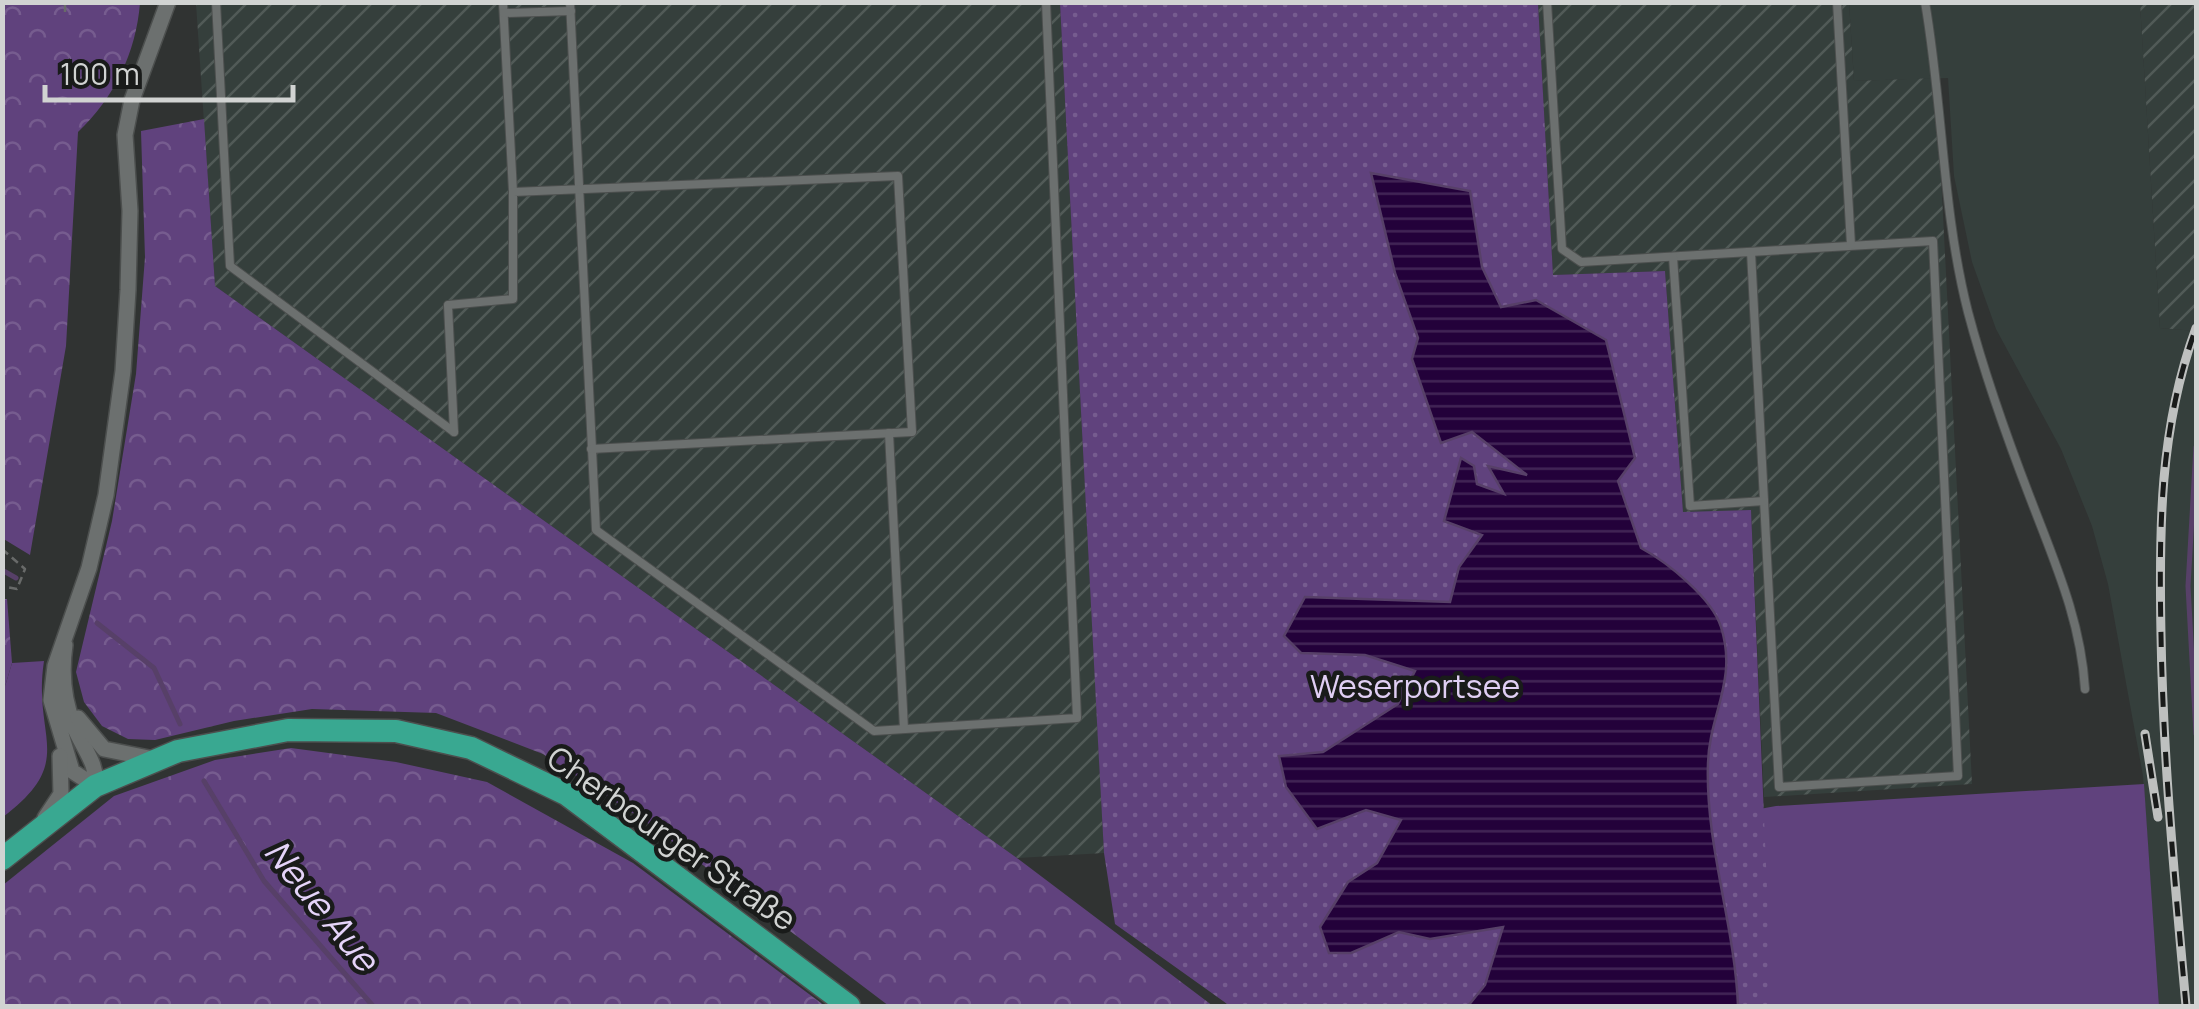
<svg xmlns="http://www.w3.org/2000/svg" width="2199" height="1009" font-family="Manrope,sans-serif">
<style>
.built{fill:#353f3c}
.industrial{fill:url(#industrial-furrows)}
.grass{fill:#60427d}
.forest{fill:url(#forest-crowns)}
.park{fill:url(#park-dots)}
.water{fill:url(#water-rules);stroke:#574068;stroke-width:2.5}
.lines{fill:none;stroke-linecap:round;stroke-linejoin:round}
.stream{stroke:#574068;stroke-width:5}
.lane-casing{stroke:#4c4f4e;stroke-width:10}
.street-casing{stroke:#4c4f4e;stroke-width:18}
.primary-casing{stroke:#4c4f4e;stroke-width:25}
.path{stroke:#686a69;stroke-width:2.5;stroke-dasharray:8 5;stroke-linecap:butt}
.lane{stroke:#6c706f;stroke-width:8}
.street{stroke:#6c706f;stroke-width:15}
.primary{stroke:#39a891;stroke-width:22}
.rail-casing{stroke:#bec0bf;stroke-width:9}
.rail{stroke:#191b1a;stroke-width:5;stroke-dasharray:15;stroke-linecap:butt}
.labels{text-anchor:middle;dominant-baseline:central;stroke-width:9;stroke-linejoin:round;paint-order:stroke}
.park-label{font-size:32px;fill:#e0cff4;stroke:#191b1a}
.street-label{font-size:32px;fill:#d1d3d2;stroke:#191b1a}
.water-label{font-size:35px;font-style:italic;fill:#e5d4f9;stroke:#191b1a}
</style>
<defs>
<pattern id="industrial-furrows" width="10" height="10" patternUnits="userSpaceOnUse" patternTransform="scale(2.5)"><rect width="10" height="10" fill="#353f3c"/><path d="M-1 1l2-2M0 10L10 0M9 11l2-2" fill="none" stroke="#515a57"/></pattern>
<pattern id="forest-crowns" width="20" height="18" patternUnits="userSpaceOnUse" patternTransform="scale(2.5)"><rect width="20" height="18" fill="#60427d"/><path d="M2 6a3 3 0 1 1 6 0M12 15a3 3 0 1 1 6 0" fill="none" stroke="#765c8f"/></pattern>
<pattern id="park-dots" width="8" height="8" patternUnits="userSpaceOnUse" patternTransform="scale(2.5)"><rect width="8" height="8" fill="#60427d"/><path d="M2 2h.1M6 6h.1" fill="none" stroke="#765c8f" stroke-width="1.8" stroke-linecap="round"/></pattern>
<pattern id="water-rules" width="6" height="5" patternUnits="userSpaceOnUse" patternTransform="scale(2.5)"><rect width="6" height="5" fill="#23013a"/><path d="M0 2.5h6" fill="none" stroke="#422556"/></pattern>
</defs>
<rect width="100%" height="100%" fill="#303332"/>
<path class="built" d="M1849,3H2140L2160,328L2196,331V1006H2159L2143,776L2108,584L2092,526L2061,449L1996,329L1972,262L1954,176L1948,78L1854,81Z"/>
<g class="industrial">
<path d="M196,3H1060L1104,853L1017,858L215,286Z"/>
<path d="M1538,3H1849L1854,81L1936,78L1972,784L1764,797L1751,510L1683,513L1665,271L1553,275Z"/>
<path d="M2140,3H2196V331L2160,328Z"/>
</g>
<g class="grass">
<path d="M1545,286L1674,518L1743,812L1776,806L2144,784L2159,1006H1738L1536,300Z"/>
<path d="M44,661C32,739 78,760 3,817V693L12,663Z"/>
</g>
<g class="forest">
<path d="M3,3H140C136,53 114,98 78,132L66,346L30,555L2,538Z"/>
<path d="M204,119L215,286L1017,858L1213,1006H889L646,822L543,754L436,713L312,709L234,721L155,740L128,739L102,726L84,702L76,672L112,521L136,374L145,257L141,131Z"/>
<path d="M3,599H7L12,663L3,693Z"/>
<path d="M291,748L396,762L487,782L633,863L825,1006H3V885L114,796L215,760Z"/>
</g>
<path class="park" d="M1060,3H1538L1553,275L1665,271L1683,512L1751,510L1772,1006H1230L1115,924L1104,853L1099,761Z"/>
<path class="water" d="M1371,173L1470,191L1482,267L1501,307L1536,300L1606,340L1635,458L1618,481L1641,548C1667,562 1712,598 1721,627C1738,680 1709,715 1708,763C1705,845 1735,925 1738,1006H1468L1485,985L1503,927L1430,939L1399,932L1351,953H1329L1320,927L1348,882L1377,863L1401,820L1366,810L1317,829L1286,787L1279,756L1323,752L1398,704L1415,671L1365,655L1301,653L1284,636L1305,597L1450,602L1459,567L1482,535L1444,521L1461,458L1474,466L1477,484L1504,494L1488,466L1527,475L1472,432L1441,443L1412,359L1418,338L1395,273Z"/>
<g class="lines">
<g class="stream">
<path d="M2196,447L2188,586L2196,734"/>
<path d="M2,570L16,578"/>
<path d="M97,623L154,668L180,724"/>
<path d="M204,781L264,881L373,1006"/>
</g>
<g class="lane-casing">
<g id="lane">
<path d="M216,2L230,266L454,432"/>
<path d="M503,2L513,192"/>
<path d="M570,2L596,530L874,731L1077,718L1046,2"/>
<path d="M1547,2L1562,249L1581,262L1933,241L1958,776L1779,787L1751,252"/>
<path d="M1837,2L1851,245"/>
<path d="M1925,2C1943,105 1942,210 1968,312C1985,376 2007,438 2031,500C2055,563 2081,621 2085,689"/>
<path d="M504,13L571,11"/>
<path d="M1673,257L1690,506L1764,501"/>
<path d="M454,432L448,305L513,299V192L898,176L912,432L591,449"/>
<path d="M889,433L904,729"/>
</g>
</g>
<g class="street-casing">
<g id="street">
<path d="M65,645C61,673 63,699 74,726C81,746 99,764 95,786L72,771L51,700L55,666L89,568L106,495L123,371L128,290L130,211L125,135L132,100L168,2"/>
<path d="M78,718L104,749L149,758"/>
<path d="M45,818L61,794L60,756"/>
</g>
</g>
<g class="primary-casing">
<path id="primary" d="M2,859L95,786L178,751L288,730L396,731L471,748L566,794L849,1006"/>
</g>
<g class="path">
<path d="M65,12V2"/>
<path d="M2,549L25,569L17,589L2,586"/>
</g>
<use href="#lane" class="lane"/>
<use href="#street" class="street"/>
<use href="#primary" class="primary"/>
<g class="rail-casing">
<g id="rail">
<path d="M2145,734L2158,817"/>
<path d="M2186,1006C2175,883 2163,759 2161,635C2159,529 2159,429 2196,328"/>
</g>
</g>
<use href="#rail" class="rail"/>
</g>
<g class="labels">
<g class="park-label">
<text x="1415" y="686">Weserportsee</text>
</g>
<g class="street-label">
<text transform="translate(672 838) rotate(35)">Cherbourger Straße</text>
</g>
<g class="water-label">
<text transform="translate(322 905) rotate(51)">Neue Aue</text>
</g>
</g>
<rect width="2199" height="1009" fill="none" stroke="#d1d3d2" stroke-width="10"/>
<path d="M45 85v15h248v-15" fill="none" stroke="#d1d3d2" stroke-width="5"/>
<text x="60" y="85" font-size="30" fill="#d1d3d2" stroke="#191b1a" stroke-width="8" paint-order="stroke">100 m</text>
</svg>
